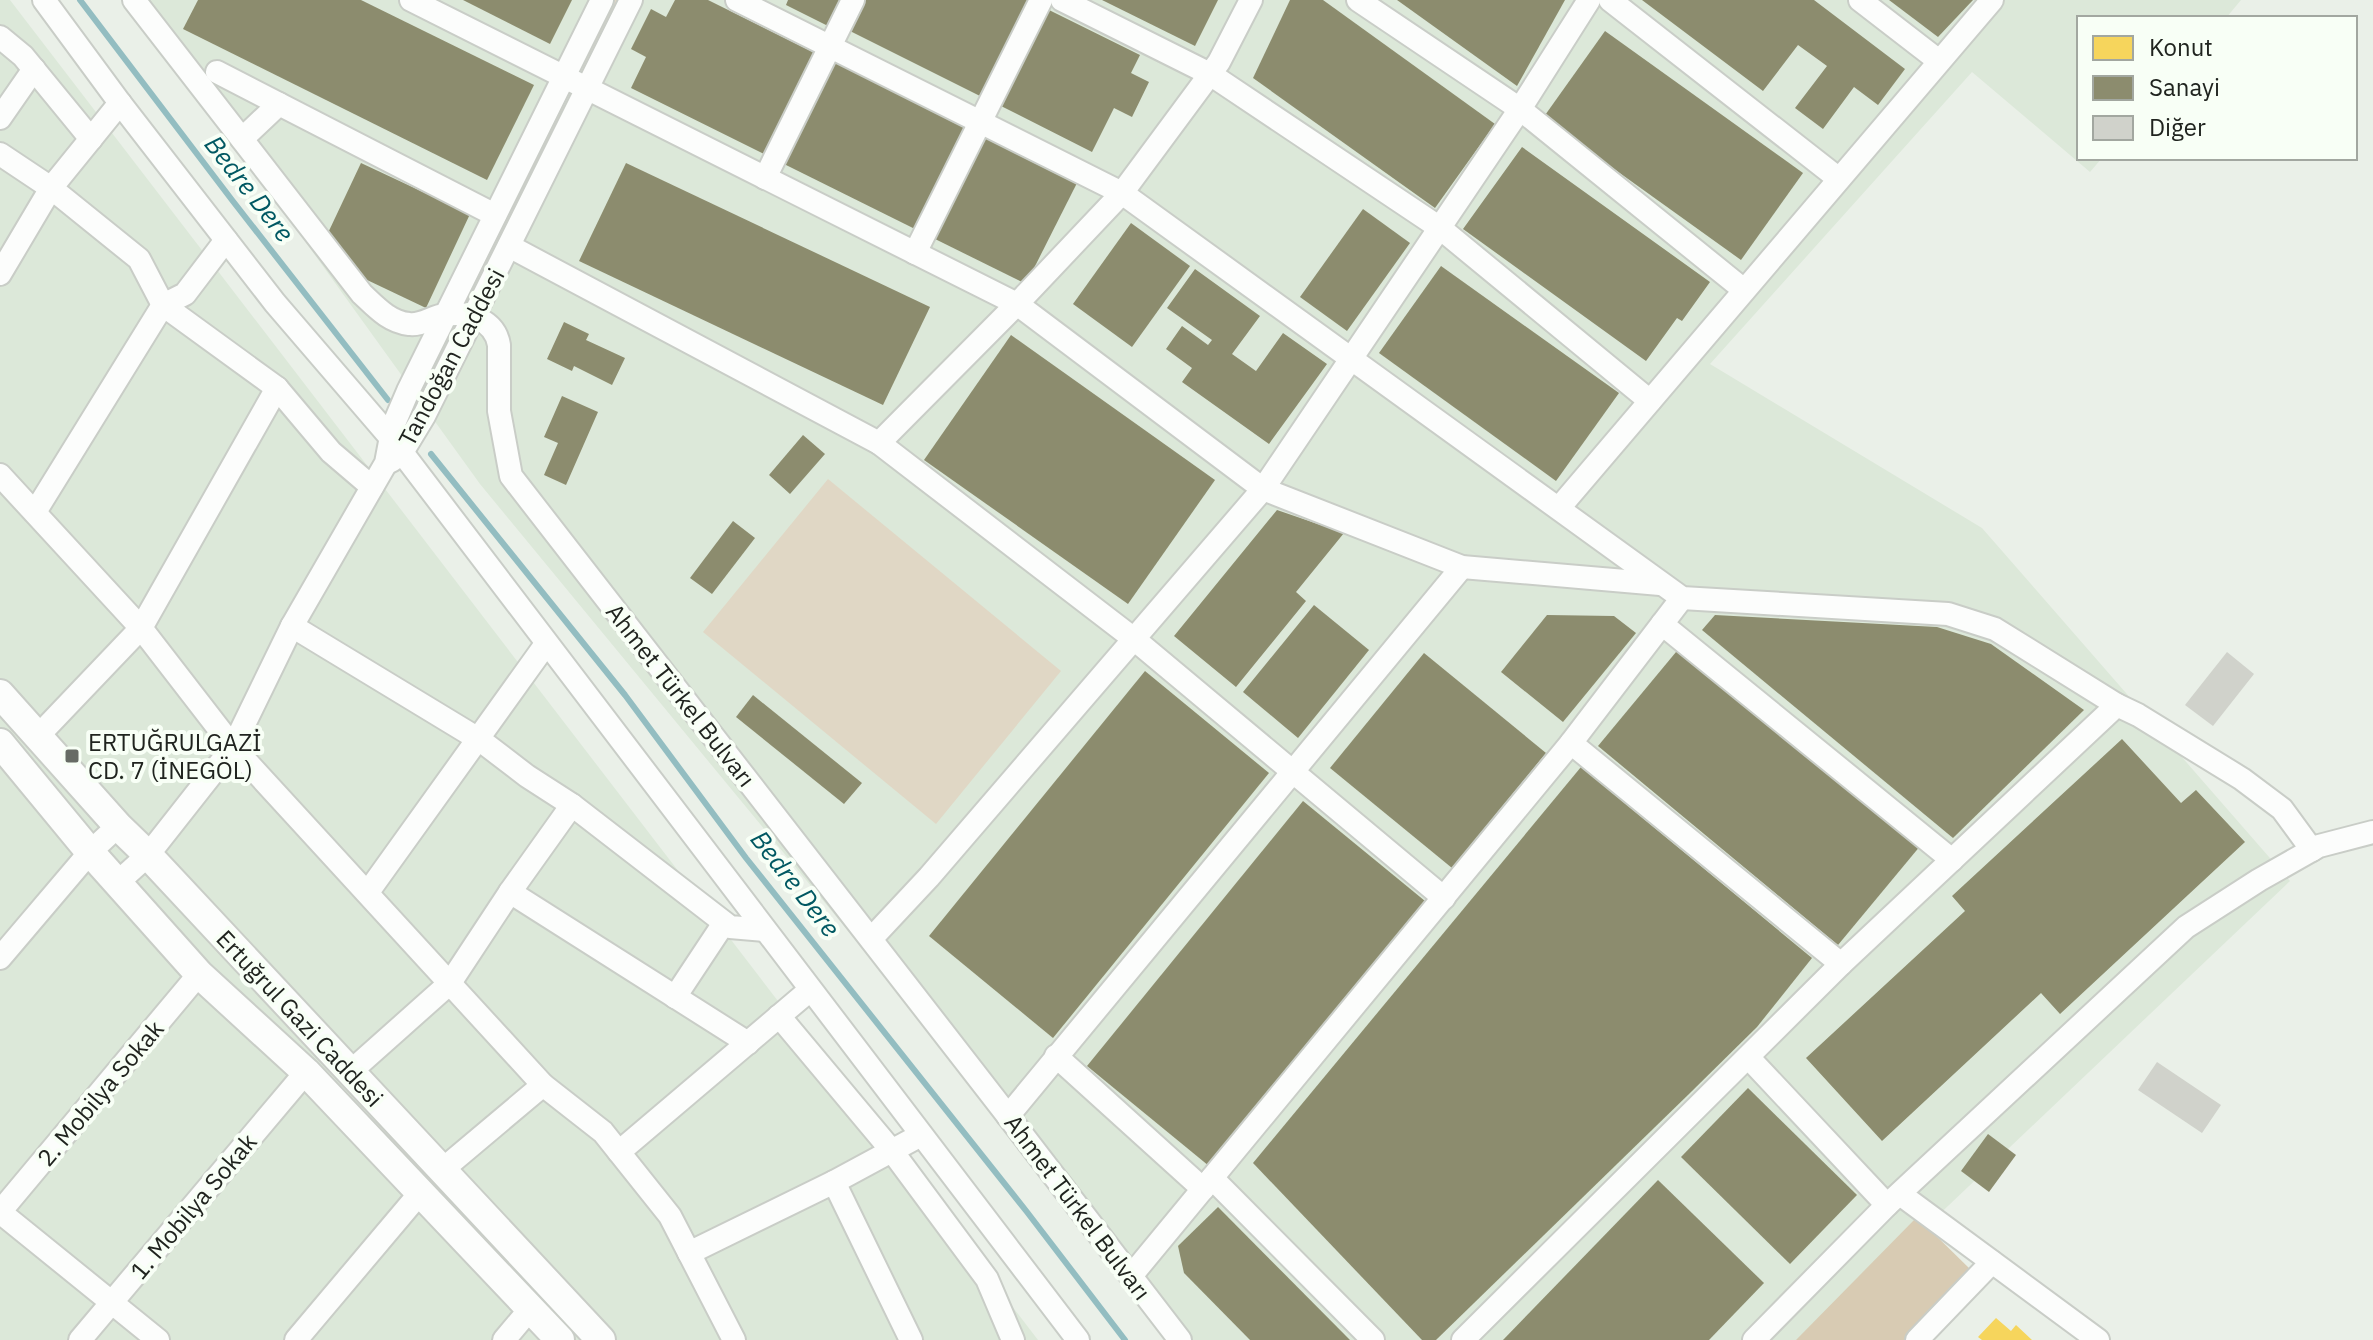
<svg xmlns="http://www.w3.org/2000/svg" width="2373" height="1340" font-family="'IBM Plex Sans',sans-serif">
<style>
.built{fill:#dce8d9}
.green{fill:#e0d7c5}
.forest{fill:#d8cbb3}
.homes{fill:#f6d55c}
.industry{fill:#8c8c6e}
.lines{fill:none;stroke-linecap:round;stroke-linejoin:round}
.stream{stroke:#93bdc1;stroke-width:6}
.building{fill:#d0d2cb}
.minor-casing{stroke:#c9cdc7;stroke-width:26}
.major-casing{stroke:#c9cdc7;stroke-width:32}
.minor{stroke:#fcfdfc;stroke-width:22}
.major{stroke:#fcfdfc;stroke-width:28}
.poi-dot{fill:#676b65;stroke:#f8fff6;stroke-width:3}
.labels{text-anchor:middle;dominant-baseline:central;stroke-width:8;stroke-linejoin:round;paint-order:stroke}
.street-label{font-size:24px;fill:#20241f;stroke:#f8fff6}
.poi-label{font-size:24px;fill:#20241f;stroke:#f8fff6;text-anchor:start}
.water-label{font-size:26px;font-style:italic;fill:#005862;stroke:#f8fff6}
</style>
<rect width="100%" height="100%" fill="#eaf0e8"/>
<g class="built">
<path d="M0,0H10L1038,1340H0Z"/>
<path d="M131,0H2241L2226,18H2079V158H2102L2090,172L1972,72L1710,364L1982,528L2290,881L1807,1340H1185L480,484Z"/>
</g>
<g class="green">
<path d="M612,0H620L585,70L579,66Z"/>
<path d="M561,105L567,108L471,302L465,299Z"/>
<path d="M828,479L1061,671L936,824L703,632Z"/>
</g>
<path class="forest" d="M1917,1217L1972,1271L1904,1340H1796Z"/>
<path class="homes" d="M1996,1318L2011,1331L2016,1325L2032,1340H1982L1978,1337Z"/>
<g class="industry">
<path d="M198,0H361L534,85L487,180L183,29Z"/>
<path d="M463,0H572L550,44Z"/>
<path d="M675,0H708L821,56L770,157L631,88L646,57L631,49L651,9L666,17Z"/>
<path d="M788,0H848L834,29L786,5Z"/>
<path d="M865,0H1029L984,98L850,31Z"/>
<path d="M1102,0H1218L1195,46Z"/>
<path d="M1290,0H1323L1495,124L1435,208L1253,78Z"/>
<path d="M1397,0H1565L1517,86Z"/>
<path d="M1642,0H1814L1905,69L1878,105L1854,87L1823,129L1795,108L1827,66L1798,45L1763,91Z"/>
<path d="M1889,0H1973L1938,37Z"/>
<path d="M1045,8L1140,55L1131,73L1149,82L1132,117L1114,108L1092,152L997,104Z"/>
<path d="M1605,31L1803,173L1741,260L1543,118Z"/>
<path d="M834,62L969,129L919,231L784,164Z"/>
<path d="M981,135L1077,183L1026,284L931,237Z"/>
<path d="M1522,147L1710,282L1682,321L1677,318L1646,361L1463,229Z"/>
<path d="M361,163L470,214L426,308L365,279L327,235Z"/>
<path d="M626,163L930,307L883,405L579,261Z"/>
<path d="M1363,209L1410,243L1347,331L1300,297Z"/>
<path d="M1131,223L1190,266L1132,347L1073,304Z"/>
<path d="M1441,266L1619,393L1556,481L1379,353Z"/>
<path d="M1195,269L1260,316L1232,354L1256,371L1283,333L1327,364L1269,444L1182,382L1192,368L1166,349L1182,326L1208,345L1212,340L1167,308Z"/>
<path d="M564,322L589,334L586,340L625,358L612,385L574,366L572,371L547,359Z"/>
<path d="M1011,335L1215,480L1128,604L924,460Z"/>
<path d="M562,396L598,412L566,485L544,475L558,443L544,437Z"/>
<path d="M803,435L825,454L790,494L769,475Z"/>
<path d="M1277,510L1344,533L1296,592L1306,601L1236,687L1174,636Z"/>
<path d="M733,521L755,538L712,594L690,578Z"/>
<path d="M1314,605L1369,650L1298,738L1243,692Z"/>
<path d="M1547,615L1614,616L1636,633L1563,722L1501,672Z"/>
<path d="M1715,615L1937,627L1991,644L2084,710L1953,838L1702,630Z"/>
<path d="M1681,646L1921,845L1838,945L1598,746Z"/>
<path d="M1424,653L1546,753L1452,868L1330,768Z"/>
<path d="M1145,671L1269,773L1053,1038L929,936Z"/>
<path d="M753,695L862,783L844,804L736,717Z"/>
<path d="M2122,739L2181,803L2196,790L2245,842L2060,1014L2041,993L1882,1141L1806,1058L1965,911L1952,896Z"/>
<path d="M1581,767L1812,958L1757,1027L1690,1093L1436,1340H1422L1253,1163Z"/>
<path d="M1303,801L1425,901L1209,1166L1087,1066Z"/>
<path d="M1748,1088L1857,1195L1790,1264L1681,1157Z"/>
<path d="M1988,1134L2016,1155L1989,1192L1961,1171Z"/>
<path d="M1658,1180L1764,1283L1709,1340H1503Z"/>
<path d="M1218,1207L1350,1340H1250L1184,1273L1178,1246Z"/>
</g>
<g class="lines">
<g class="stream">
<path d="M80,0L232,200L388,400"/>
<path d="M431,454L625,695L746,858L1027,1212L1125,1340"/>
</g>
</g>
<g class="building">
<path d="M2227,652L2254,674L2213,726L2185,705Z"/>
<path d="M2157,1062L2221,1105L2202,1133L2138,1090Z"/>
</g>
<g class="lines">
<g class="minor-casing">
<g id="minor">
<path d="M44,0L120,103L275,303L391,438L1078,1340"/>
<path d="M134,0L362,294C376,307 389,322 409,324C421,326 433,316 445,315C468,311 495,320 499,345V411L511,476L1008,1116L1180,1340"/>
<path d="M411,0L1017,304L1263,489L1462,567L1660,584"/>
<path d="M737,0L1122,193L1682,598L1948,614L1995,629L2117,705"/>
<path d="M1062,0L1210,74L1440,228L1650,401"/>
<path d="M1358,0L1520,109L1744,290"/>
<path d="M1610,0L1839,179"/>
<path d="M1860,0L1939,61"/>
<path d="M0,37L23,56L91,139"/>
<path d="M217,72L495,215"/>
<path d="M0,118L34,69"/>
<path d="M242,139L279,104"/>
<path d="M0,154L51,188L139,259L163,305L277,388L331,452L372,487"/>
<path d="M765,178L853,0"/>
<path d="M509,246L879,443L1017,304L1122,193L1219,62L1251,0"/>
<path d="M915,253L1041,0"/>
<path d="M0,274L51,188L120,103"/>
<path d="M879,443L1134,639L1444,898"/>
<path d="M391,461L401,454L424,416L631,0"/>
<path d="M0,475L141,628L233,747L543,1085L603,1132L670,1216L734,1340"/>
<path d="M1559,508L1992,0"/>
<path d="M35,512L163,305L185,294L226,240"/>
<path d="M1662,624L1952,860"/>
<path d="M292,626L480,740L527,776L572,805L730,927L765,930"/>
<path d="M37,737L141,628L277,388"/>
<path d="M1571,743L1841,964"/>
<path d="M117,883L148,855L233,747L292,626L386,463L393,426L408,391L602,0"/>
<path d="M368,892L546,644"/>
<path d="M510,892L748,1043"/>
<path d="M871,939L929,877L1263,489L1520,109L1589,0"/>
<path d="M0,958L90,852L118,826"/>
<path d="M675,997L724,923"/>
<path d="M779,1016L892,1151L987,1279L1013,1340"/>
<path d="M1056,1056L1203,1189"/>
<path d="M1748,1057L1887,1205"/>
<path d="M350,1072L450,983L510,892L572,805"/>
<path d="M1008,1116L1462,567"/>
<path d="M619,1152L810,990"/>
<path d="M442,1170L543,1085"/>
<path d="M1212,1178L1373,1340"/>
<path d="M834,1182L911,1340"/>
<path d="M1900,1194L2098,1340"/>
<path d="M689,1253L834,1182L921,1135"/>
<path d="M1131,1276L1571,743L1682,598"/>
<path d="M80,1340L306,1072"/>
<path d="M158,1340L0,1212L199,974"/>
<path d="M296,1340L420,1193"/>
<path d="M504,1340L531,1308"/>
<path d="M1463,1340L1841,964L2117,705L2138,715L2242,779L2282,809L2312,850"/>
<path d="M1754,1340L1887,1205L2186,927L2259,880L2319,846L2373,832"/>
<path d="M1917,1340L1992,1262"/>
</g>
</g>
<g class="major-casing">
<g id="major">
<path d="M0,694L118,826L148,855L601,1340"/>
<path d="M0,743L90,852L199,974L306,1072L560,1340"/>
</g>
</g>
<use href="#minor" class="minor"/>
<use href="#major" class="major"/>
</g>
<rect class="poi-dot" x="64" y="748" width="16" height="16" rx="4"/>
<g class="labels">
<g class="street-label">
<text transform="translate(451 357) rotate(-62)">Tandoğan Caddesi</text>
<text transform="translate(681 695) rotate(52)">Ahmet Türkel Bulvarı</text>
<text transform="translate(300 1018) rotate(47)">Ertuğrul Gazi Caddesi</text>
<text transform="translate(100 1093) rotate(-50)">2. Mobilya Sokak</text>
<text transform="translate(193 1206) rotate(-50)">1. Mobilya Sokak</text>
<text transform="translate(1078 1207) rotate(53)">Ahmet Türkel Bulvarı</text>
</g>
<g class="poi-label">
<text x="88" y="742">ERTUĞRULGAZİ<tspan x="88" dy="28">CD. 7 (İNEGÖL)</tspan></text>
</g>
<g class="water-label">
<text transform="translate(250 188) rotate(52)">Bedre Dere</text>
<text transform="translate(796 883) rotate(52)">Bedre Dere</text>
</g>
</g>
<rect x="2077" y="16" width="280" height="144" fill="#f8fff6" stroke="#a2a7a0" stroke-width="2"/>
<rect x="2093" y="36" width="40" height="24" fill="#f6d55c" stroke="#a2a7a0" stroke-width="2"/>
<text x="2149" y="56" font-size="24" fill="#20241f">Konut</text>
<rect x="2093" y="76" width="40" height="24" fill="#8c8c6e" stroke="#a2a7a0" stroke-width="2"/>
<text x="2149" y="96" font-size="24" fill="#20241f">Sanayi</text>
<rect x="2093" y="116" width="40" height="24" fill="#d0d2cb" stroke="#a2a7a0" stroke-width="2"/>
<text x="2149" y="136" font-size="24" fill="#20241f">Diğer</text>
</svg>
